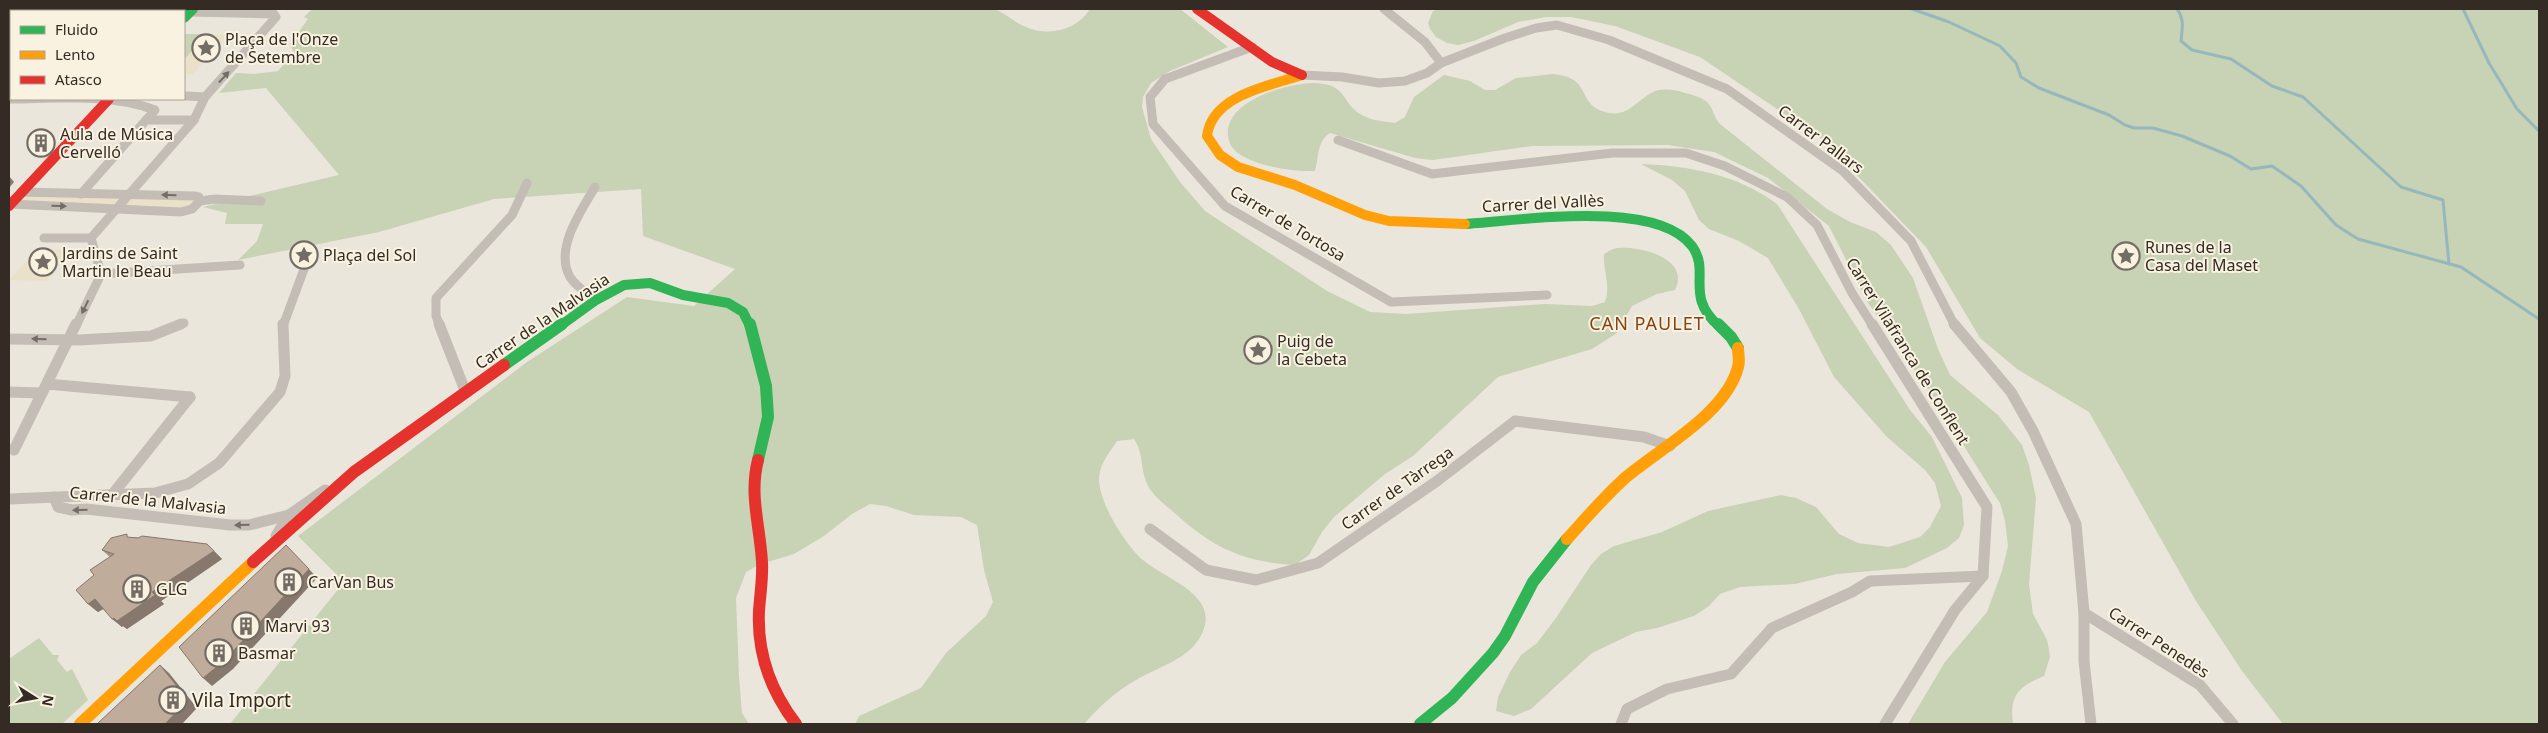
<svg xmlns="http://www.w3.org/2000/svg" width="2548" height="733" font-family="'Noto Sans',sans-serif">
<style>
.green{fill:#c8d2b4}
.plaza{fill:#ebe1c9}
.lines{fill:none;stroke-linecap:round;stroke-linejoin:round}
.stream{stroke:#96b8bd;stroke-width:3}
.street-far1{stroke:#c3bdb5;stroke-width:9}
.street{stroke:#c3bdb5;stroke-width:11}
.fast-far1{stroke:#30b455;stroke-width:10}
.fast{stroke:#30b455;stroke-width:12}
.slow-far1{stroke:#ff9f0a;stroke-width:10}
.slow{stroke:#ff9f0a;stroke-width:12}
.jam-far1{stroke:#e5322d;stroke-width:10}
.jam{stroke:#e5322d;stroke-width:12}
.wall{fill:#a59485}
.shaded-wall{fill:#86786c}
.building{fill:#c0ac9b;stroke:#86786c}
.oneway{fill:#746d65}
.labels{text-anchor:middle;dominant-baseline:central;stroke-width:4;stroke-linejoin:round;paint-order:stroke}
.poi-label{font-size:16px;fill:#332b24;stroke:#faf2e0;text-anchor:start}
.street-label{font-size:16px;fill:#332b24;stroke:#faf2e0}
.neighbourhood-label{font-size:18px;letter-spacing:1px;fill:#864318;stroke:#faf2e0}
.near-poi-label{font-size:19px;fill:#332b24;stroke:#faf2e0;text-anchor:start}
</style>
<rect width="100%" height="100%" fill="#ebe6db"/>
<g class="green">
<path d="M312,9H995C1006,14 1015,23 1026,27C1049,37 1077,30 1090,9H1180L1228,47L1170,71L1151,83L1143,97L1142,107L1151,139L1180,182L1205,211L1327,291L1370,312L1406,314L1545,304L1592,306L1605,302C1611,286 1603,271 1604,254C1608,252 1613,248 1618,248C1641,246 1691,259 1675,290L1657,294L1632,306L1617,333L1592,349L1498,377L1413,456L1385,474L1334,517L1322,532L1309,555L1295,565C1245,562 1215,549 1178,516C1168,507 1154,497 1148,486C1140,470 1144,453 1134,439L1117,441C1111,450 1103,460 1100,471C1093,495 1125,545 1143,560C1168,581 1225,596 1199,639C1186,660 1156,668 1136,680C1115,692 1100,706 1084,724H855L859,716L921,688L946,653L986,616L993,602L984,570L977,525L961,517L914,515L886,506L870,504L852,514L824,536L794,554L761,564L746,572L736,598L739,677L742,713L749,724H230L344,582L298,536L527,362L627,297L694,306L735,269L643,236L641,189L494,199L379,232L238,260L257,241L263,224H225L227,213L203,207L339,175L266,88L219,93L236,73L254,74L278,71L294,53L290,44L308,19L304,17Z"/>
<path d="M1439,9H2539V724H2283L2242,671L2196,601L2089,412L2017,369L1980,338L1926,247L1823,140L1700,57L1615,26L1571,17H1546L1518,22L1474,41L1458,45L1447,43L1436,37L1430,29L1428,23L1433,11Z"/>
<path d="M184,34H207L184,60Z"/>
<path d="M1553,74C1594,78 1575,103 1605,112C1628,119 1637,99 1655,91C1665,88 1676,90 1685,93C1693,95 1701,97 1707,102C1713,107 1714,118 1720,124L1827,209L1850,222L1876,232L1891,245L1913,278L1938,349L1950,375L1998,415L2022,445L2029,465L2036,498L2029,584L2033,614L2047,640L2049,650L2050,657L2044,676C2019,686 2009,695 2013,724H1908L1945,662L1987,612L2002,571L2008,546L2005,521L2000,503L1994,494L1932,395L1868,303L1829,226L1768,178L1714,152L1668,145L1532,146L1433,160L1415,158L1330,133C1317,141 1319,157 1315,171C1294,172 1236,165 1229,141C1218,102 1287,83 1314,83C1349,84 1340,103 1362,115C1372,121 1384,121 1395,123L1405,117L1414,97L1444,75L1470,81L1485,90H1495L1516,78Z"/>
<path d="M1641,164C1689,166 1737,174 1777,204L1910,410L1932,437L1962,498L1964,525L1959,538L1947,548L1905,568L1837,574L1795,584L1740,587L1720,594L1709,606L1694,616L1657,628L1636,632L1592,653L1531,709L1514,716L1496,711L1498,697L1510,672L1521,655L1537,643L1556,618L1591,565L1601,554L1614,546L1662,532L1708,511L1781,495L1796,498L1816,507L1839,534L1858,543L1889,547L1920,537L1930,527L1941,506L1935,483L1925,470L1887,437L1834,377L1799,309L1768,258L1739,241L1709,229L1699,220L1685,191L1672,180Z"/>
<path d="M39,638L53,655H59L57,660L67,672L72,669L88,700L62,724H9V659Z"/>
</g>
<g class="plaza">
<path d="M207,34L228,35L193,74H184V60Z"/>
<path d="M27,194L120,199L114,205L19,203Z"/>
<path d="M133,197L196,199L186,209L124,207Z"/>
<path d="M38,249L69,250L47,281L9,280Z"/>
</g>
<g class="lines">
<g class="stream">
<path d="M1912,9L1949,22L2000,46L2016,63L2021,77L2039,88L2109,115L2125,125L2134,128H2153L2182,136L2230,156L2251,169L2272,166L2301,186L2336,225L2358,239L2461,267L2539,319"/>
<path d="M2177,9C2185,20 2182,29 2181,41L2192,50L2231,59L2272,86L2303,97L2401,187L2443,200L2449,264"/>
<path d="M2463,9L2489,63L2517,109L2539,131"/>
</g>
<g class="street-far1">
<path d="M1384,9L1425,42L1441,63"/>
<path d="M36,11L39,9"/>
<path d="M127,11L129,9"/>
<path d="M9,29L11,27"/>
<path d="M9,37H11"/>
<path d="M1252,47L1165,79L1150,97L1153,124L1225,206L1391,302L1547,295"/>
<path d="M1302,75L1342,77L1379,83L1405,81L1427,73L1441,63L1505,38L1536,28L1557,25L1609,40L1727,89L1843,171L1911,241L1955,326"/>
<path d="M187,96L205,97"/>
<path d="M9,99C56,99 110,93 155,110L81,194"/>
<path d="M146,120H194"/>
<path d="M1338,140L1432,174L1612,153H1686L1725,166L1787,197L1817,225L1852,293L1873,326"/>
<path d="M595,187C581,211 554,249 570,277C576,287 587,293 596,300"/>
<path d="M200,201L215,199L261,201"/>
<path d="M10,204L181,212L192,209L200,201L199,197L194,196L21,192"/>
<path d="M44,238H91"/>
<path d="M91,238L194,120L205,97L276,17L274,14L189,12"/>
<path d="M91,238L101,274"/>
<path d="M101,274L240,265"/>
<path d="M76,326L101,274"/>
<path d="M177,326L184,323"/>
<path d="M283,326L307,261V252"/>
<path d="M440,326L436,316V298L512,215L527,183"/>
</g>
<g class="street">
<path d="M439,324L466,393"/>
<path d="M1872,324L1987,507L1983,576L1955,610L1885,724"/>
<path d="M1954,324L2011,392L2033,431L2076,524L2084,613V661L2091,724"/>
<path d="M9,339L79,340L151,336L181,324"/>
<path d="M47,384L190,397"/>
<path d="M9,392L42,393"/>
<path d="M14,450L76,324"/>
<path d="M112,495L190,397"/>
<path d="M54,497L58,507L72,510L86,509L230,525H249L289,515"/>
<path d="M9,499L155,493L188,484L219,463L280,392L285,376L283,324"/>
<path d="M1150,529L1206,570L1256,580L1318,563L1437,481L1515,421L1644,437L1670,446"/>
<path d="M276,536L289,515L325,490"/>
<path d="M2084,613L2200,685L2233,724"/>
<path d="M1621,724L1627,709L1667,689L1731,674L1772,628L1852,592L1870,581L1983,576"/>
</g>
<g class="fast-far1">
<path d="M184,18L193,9"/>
<path d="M1465,224C1519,221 1656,198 1692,246C1711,272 1684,296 1719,326"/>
<path d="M560,326L596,300L624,285L650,283L683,295L728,303L743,312L750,326"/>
</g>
<g class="fast">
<path d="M750,324L766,386L768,417L758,460"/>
<path d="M1718,324L1731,337L1738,348"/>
<path d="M504,365L562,324"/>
<path d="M1420,724L1452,698L1493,653L1505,636L1533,582L1567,539"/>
</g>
<path class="slow-far1" d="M1302,75C1269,86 1212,95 1207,136L1220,155L1238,167L1295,185L1365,215L1389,221L1465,224"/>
<g class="slow">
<path d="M1567,539C1586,518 1604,497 1625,478C1660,448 1726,414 1738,367C1740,361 1738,354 1738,348"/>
<path d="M80,724L253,562"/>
</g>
<g class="jam-far1">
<path d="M1197,9L1272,62L1302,75"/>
<path d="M9,206L109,99"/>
</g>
<g class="jam">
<path d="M758,460C749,495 760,526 762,562C763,578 760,595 759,611C757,653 770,690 796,724"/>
<path d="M253,562L354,472L504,365"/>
</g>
</g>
<path class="wall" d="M130,537L207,544L222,559L161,601L164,604L127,629L123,626L122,627L103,609L98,612L88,604L94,575L110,557L102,550Z"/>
<g class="shaded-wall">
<path d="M9,176L14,182L9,188Z"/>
<path d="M214,551L222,559L161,601L164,604L127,629L123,626L122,627L112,619Z"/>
<path d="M309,569L317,578L233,669L212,686L203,678Z"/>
<path d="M95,599L105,608L98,612L88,604Z"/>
<path d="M160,665L169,673L197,708L182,724H165Z"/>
</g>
<g class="building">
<path d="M127,534V537L138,538L142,536L207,544L214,551L152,592L155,595L117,621L114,618L112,619L95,599L88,604L76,590L94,575L90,570L114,554L102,550L111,538Z"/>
<path d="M286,545L309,569L224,661L203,678L179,647Z"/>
<path d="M160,665L188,700L165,724H97Z"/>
</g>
<defs><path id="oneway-solid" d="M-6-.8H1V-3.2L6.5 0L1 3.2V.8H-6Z" transform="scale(1.25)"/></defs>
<g class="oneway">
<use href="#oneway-solid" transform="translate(224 77) rotate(-47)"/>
<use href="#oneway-solid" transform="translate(169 195) rotate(-178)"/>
<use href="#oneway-solid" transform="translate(59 206) rotate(2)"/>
<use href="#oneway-solid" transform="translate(85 307) rotate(116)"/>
<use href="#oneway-solid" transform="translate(39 339) rotate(-178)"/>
<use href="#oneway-solid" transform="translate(80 510) rotate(178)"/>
<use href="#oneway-solid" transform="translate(242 525) rotate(178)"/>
</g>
<defs>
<g id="sight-ring" transform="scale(1.4375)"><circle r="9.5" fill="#faf2e0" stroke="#736c64" stroke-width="1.5"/><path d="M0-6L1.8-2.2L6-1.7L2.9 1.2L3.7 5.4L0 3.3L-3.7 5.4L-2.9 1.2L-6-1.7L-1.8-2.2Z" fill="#736c64"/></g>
<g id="building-ring" transform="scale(1.4375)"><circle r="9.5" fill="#faf2e0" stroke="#736c64" stroke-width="1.5"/><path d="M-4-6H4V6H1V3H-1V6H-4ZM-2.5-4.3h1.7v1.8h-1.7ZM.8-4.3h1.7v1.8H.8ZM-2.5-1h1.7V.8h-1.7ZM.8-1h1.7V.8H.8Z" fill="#736c64"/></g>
</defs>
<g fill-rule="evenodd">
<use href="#sight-ring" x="206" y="48"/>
<use href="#building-ring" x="41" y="143"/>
<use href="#sight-ring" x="304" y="255"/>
<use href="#sight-ring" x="2126" y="256"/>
<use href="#sight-ring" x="43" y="262"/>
<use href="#sight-ring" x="1258" y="350"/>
<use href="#building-ring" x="289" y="582"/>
<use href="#building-ring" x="137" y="589"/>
<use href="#building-ring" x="246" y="626"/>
<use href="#building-ring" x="219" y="653"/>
<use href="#building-ring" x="173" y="700"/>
</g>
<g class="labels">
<g class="poi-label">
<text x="225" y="39">Plaça de l'Onze<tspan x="225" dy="18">de Setembre</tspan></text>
<text x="60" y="134">Aula de Música<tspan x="60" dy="18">Cervelló</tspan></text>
<text x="2145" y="247">Runes de la<tspan x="2145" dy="18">Casa del Maset</tspan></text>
<text x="62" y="253">Jardins de Saint<tspan x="62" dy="18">Martin le Beau</tspan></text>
<text x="323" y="255">Plaça del Sol</text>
<text x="1277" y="341">Puig de<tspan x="1277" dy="18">la Cebeta</tspan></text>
<text x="308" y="582">CarVan Bus</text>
<text x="156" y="589">GLG</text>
<text x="265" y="626">Marvi 93</text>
<text x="238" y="653">Basmar</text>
</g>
<g class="street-label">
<text transform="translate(1821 139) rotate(37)">Carrer Pallars</text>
<text transform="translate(1543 203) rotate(-3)">Carrer del Vallès</text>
<text transform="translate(1288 223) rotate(31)">Carrer de Tortosa</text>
<text transform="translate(542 321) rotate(-34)">Carrer de la Malvasia</text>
<text transform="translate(1908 351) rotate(58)">Carrer Vilafranca de Conflent</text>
<text transform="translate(1397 488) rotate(-35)">Carrer de Tàrrega</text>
<text transform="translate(148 500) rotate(6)">Carrer de la Malvasia</text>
<text transform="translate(2159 642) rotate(33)">Carrer Penedès</text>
</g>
<g class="neighbourhood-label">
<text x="1647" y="323">CAN PAULET</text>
</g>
<g class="near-poi-label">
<text x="192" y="700">Vila Import</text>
</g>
</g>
<rect width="2548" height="733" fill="none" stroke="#332b24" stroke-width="20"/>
<rect x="10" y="10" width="175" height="90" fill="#faf2e0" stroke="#aaa295"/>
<rect x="20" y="26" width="25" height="8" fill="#30b455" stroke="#aaa295"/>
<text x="55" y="35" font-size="15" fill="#332b24">Fluido</text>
<rect x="20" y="51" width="25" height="8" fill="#ff9f0a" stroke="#aaa295"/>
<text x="55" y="60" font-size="15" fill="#332b24">Lento</text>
<rect x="20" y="76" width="25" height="8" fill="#e5322d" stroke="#aaa295"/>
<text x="55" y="85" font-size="15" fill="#332b24">Atasco</text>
<g transform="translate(35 698) rotate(101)" stroke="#faf2e0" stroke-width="4" paint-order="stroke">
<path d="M0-4L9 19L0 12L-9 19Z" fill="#332b24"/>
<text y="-8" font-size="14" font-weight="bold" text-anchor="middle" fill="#332b24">N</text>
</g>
</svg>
